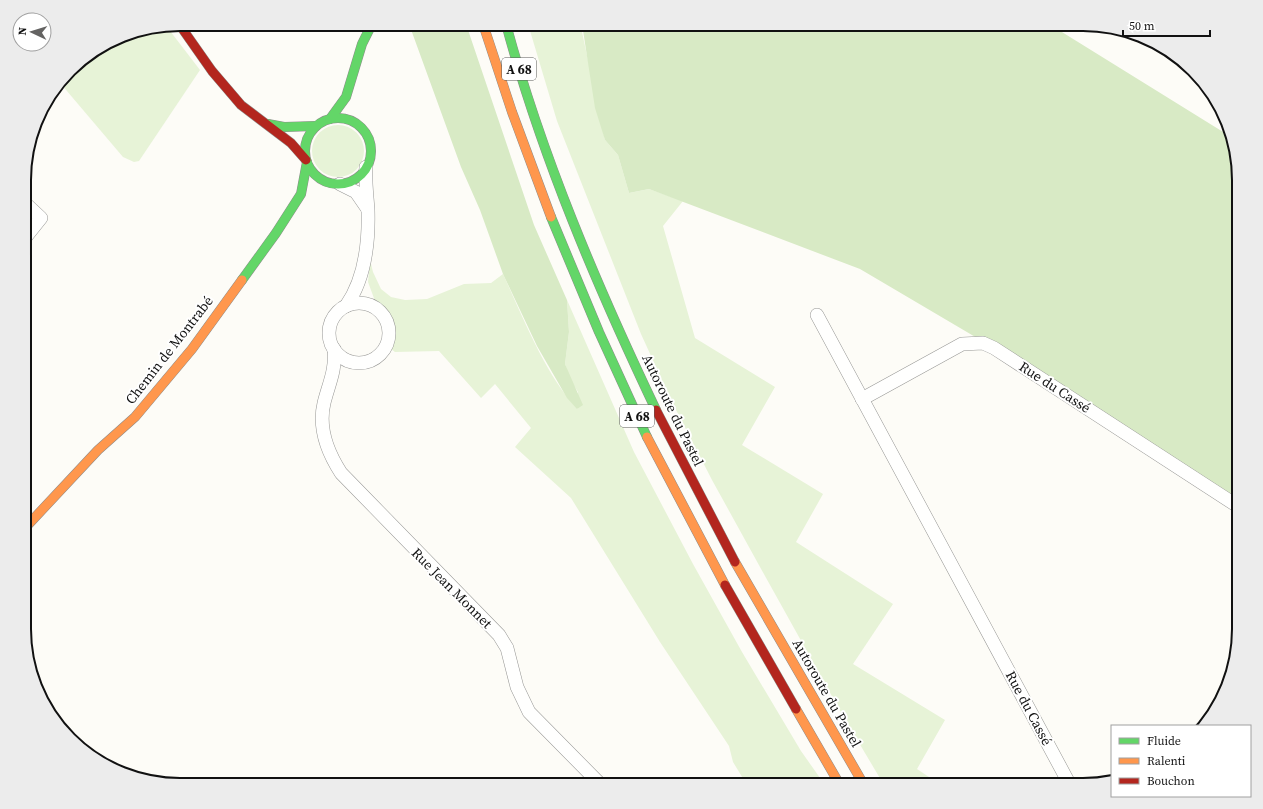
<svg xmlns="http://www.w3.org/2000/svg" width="1263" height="809" font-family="'Source Serif 4',serif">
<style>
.green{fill:#e7f3d7}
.forest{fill:#d8eac5}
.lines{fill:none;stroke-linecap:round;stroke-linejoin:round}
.street-casing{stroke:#979795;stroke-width:14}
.fast-casing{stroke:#8e8d8b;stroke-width:10}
.slow-casing{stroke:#8e8d8b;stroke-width:10}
.jam-casing{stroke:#8e8d8b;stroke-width:10}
.street{stroke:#fffffe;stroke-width:13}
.fast{stroke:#63d668;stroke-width:9}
.slow{stroke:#ff974d;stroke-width:9}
.jam{stroke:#b3261e;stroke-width:9}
.labels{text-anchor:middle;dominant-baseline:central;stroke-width:4;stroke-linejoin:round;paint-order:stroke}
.shield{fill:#fff;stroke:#585858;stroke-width:1}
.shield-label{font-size:13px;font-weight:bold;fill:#111}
.street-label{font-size:14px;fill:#111;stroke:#fff}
.rim{fill:none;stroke:#111;stroke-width:2}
</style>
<rect width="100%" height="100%" fill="#fdfcf7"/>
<g class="green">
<path d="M528,24H582V32L605,140L618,155L629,193L649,189L683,201L663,226L695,338L775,387L742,445L823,494L796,542L893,604L853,664L945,720L917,769L941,785H884L843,716L765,576L712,480L672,402L641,334L557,121Z"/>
<path d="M167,27L200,70L139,161L134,162L123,157L61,84L77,63L121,36Z"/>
<circle cx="338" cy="151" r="26"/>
<path d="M370,260L373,272L381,289L391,297L405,300L427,299L464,284L491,283L503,274C522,315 546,377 578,409V392L570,379L565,364L569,332L567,300L634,452L693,564L742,652L801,751L825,785H747L733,762L729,746L660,642L571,498L515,447L531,428L495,384L481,398L439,351L395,352L391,349L394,336L389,314L375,301L368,282Z"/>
</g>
<g class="forest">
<path d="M409,24H466L534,225L567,300L569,332L565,364L583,405L577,409L567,398L537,346L503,274L480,210L461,167Z"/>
<path d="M582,24H1049L1228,135L1239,170V508L994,348L860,269L649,189L629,193L618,155L605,140L595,108Z"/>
</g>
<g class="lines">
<g class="street-casing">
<g id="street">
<path d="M340,184L356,192L367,208"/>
<path d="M25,203L41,218L25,238"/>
<circle cx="359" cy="333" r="30"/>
<path d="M346,306C365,279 369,243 368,210C367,195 365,182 366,167"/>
<path d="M817,315L1070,785"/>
<path d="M334,349C336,371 329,383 324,403C318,428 328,453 341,473L499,635L507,648L517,687L529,712L601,785"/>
<path d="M862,399L962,344L983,343L994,348L1239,507"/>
</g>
</g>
<g class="fast-casing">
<g id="fast">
<path d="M506,24C542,157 597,286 656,410"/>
<circle cx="338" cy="151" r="33"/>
<path d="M330,119L346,97L362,44L372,24"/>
<path d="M268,124L284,127L316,126"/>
<path d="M551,217L599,332L647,437"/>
<path d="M242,280L276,233L301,194L307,162"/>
</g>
</g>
<g class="slow-casing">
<g id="slow">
<path d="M483,24L512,112L551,217"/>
<path d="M647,437L725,585"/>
<path d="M25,528L98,450L135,417L192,349L242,280"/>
<path d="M735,562L864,785"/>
<path d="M796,709L840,785"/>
</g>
</g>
<g class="jam-casing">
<g id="jam">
<path d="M179,24L212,71L241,105L291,143L306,160"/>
<path d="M656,410L735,562"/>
<path d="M725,585L796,709"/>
</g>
</g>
<use href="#street" class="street"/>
<use href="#fast" class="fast"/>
<use href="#slow" class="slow"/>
<use href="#jam" class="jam"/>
</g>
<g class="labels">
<g class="shield">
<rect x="502" y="58" width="34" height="22" rx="3"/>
<rect x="620" y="405" width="34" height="22" rx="3"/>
</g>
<g class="shield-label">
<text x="519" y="69">A 68</text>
<text x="637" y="416">A 68</text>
</g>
<g class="street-label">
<text transform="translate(169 350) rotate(-52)">Chemin de Montrabé</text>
<text transform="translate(1055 387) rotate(33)">Rue du Cassé</text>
<text transform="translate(673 410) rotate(64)">Autoroute du Pastel</text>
<text transform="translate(452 588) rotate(45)">Rue Jean Monnet</text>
<text transform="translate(827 693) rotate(60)">Autoroute du Pastel</text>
<text transform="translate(1029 708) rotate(62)">Rue du Cassé</text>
</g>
</g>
<path d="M0 0H1263V809H0ZM180 31H1083A149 149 0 0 1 1232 180V629A149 149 0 0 1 1083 778H180A149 149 0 0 1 31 629V180A149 149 0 0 1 180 31Z" fill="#ececec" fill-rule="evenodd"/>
<path class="rim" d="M180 31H1083A149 149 0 0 1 1232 180V629A149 149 0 0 1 1083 778H180A149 149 0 0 1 31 629V180A149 149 0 0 1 180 31Z"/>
<rect x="1111" y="725" width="140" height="72" fill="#ffffff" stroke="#a0a0a0"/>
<rect x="1119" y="738" width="20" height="6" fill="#63d668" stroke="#a0a0a0"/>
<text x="1147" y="745" font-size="12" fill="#111111">Fluide</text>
<rect x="1119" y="758" width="20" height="6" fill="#ff974d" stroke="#a0a0a0"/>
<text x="1147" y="765" font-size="12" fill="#111111">Ralenti</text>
<rect x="1119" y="778" width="20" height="6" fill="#b3261e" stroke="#a0a0a0"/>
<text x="1147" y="785" font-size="12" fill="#111111">Bouchon</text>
<g transform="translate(32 32) rotate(274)"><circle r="19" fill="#ffffff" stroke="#a0a0a0"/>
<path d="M0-3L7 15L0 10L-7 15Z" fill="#646362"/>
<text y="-6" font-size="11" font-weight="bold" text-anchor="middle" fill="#111111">N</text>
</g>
<path d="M1123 30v6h87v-6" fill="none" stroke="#111111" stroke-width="2"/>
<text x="1129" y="30" font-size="12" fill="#111111" stroke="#ffffff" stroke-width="3" paint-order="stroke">50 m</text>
</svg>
